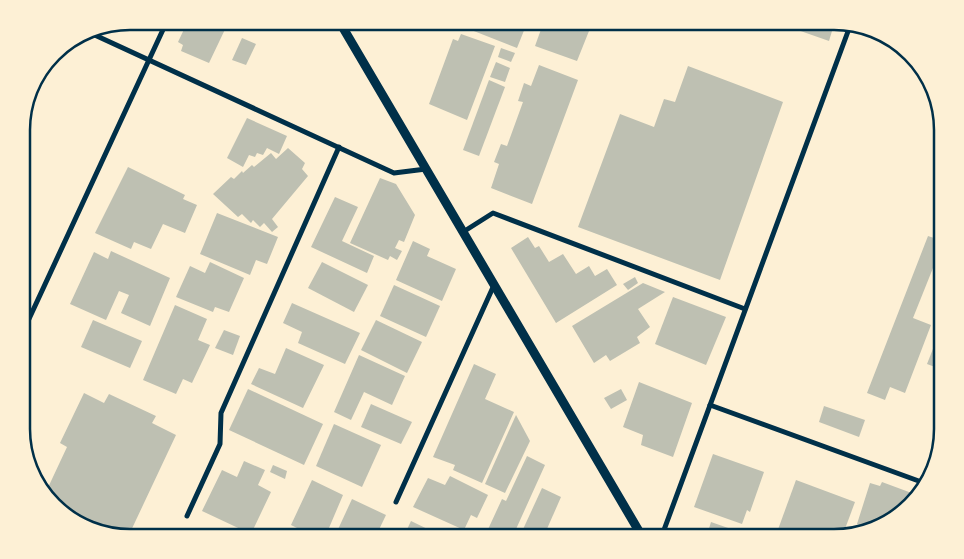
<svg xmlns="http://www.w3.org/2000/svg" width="964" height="559" font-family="Helvetica,sans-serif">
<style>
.building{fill:#bec0b2}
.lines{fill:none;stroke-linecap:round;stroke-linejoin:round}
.minor{stroke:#003049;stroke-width:5}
.tertiary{stroke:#003049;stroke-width:9}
.rim{fill:none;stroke:#003049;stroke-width:2.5}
</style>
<rect width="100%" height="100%" fill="#fdf0d5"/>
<g class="building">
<path d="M188,21H229L209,63L181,51L183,45L178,42Z"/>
<path d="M457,21H505L525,28L517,48L456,24Z"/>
<path d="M544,21H593L577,61L535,46Z"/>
<path d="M772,21H835L829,41Z"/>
<path d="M461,34L495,46L467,120L429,104L453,39L458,41Z"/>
<path d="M242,38L256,44L246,65L232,60Z"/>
<path d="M501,48L515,53L511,62L498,57Z"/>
<path d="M496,62L510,68L505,82L490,77Z"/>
<path d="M539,65L578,80L532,204L491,188L499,164L494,162L501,144L507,146L523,102L518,101L524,83L531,86Z"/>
<path d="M688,66L783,102L720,280L578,227L620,114L654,127L664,99L675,102Z"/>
<path d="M489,80L505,87L479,156L463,150Z"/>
<path d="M247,118L287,136L279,154L267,148L263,155L257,153L255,157L249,155L243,167L227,158Z"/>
<path d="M288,148L305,163L302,169L308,176L272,219L278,227L272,232L264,223L260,227L253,220L251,223L242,214L238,217L213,194L231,177L234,179L242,171L243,173L252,165L254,167L271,153L276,159Z"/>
<path d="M128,167L185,195L183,199L197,205L185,233L163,224L151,249L134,242L131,249L95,233Z"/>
<path d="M380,178L396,184L415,215L404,242L399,240L395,248L402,251L397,260L390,256L388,260L350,243Z"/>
<path d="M335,197L358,207L342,241L374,256L367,273L311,247Z"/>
<path d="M217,213L278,237L267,264L256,260L250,275L200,254Z"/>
<path d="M928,236L943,241V243L913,318L931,325L905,393L890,387L885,400L867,393Z"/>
<path d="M528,237L535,248L539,246L549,262L563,254L576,274L589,266L595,276L607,269L617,285L556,323L511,248Z"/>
<path d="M413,241L430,249L427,256L456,269L442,301L396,280Z"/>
<path d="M111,251L170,278L150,326L121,313L129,295L119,291L106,320L70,304L94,252L108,259Z"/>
<path d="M210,262L244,278L229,312L215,307L213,312L176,297L190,266L205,273Z"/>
<path d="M322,262L368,285L354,312L308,288Z"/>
<path d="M635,277L638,283L628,290L623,284Z"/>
<path d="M643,283L665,292L638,309L650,327L637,337L640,343L610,361L606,355L594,363L572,326Z"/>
<path d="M394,285L440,306L426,337L380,316Z"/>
<path d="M673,297L726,317L706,365L655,344Z"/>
<path d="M292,303L360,333L345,364L298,343L302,332L283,323Z"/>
<path d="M175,305L207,319L198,340L210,345L192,383L183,379L176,394L143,380Z"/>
<path d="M93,320L142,341L130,368L81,347Z"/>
<path d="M376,320L422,342L407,373L361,350Z"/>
<path d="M942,326H943V370L927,364Z"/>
<path d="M224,330L240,336L233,355L215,348Z"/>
<path d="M286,348L324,365L303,408L251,384L259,368L275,374Z"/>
<path d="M359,355L405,376L392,405L364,392L351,420L334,412Z"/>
<path d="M474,364L496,374L485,399L514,412L482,483L453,470L455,465L433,457Z"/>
<path d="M639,382L692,403L673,457L641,445L643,435L623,427Z"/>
<path d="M248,389L323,424L304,465L229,430Z"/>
<path d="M621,389L627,400L611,409L604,398Z"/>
<path d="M84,393L104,403L109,394L156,416L152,423L176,435L128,537L75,523L45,494L67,447L60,443Z"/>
<path d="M371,404L412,422L401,444L361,427Z"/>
<path d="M824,406L865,420L859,437L819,422Z"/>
<path d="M516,415L530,441L505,493L485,484Z"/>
<path d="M943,417V436L942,439L935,437Z"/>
<path d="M334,424L381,445L362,487L316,466Z"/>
<path d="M713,454L764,472L750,512L747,510L742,524L694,507Z"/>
<path d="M527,456L545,465L512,538H484L502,499L506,501Z"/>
<path d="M244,461L265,470L258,485L271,492L251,534L202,511L222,470L237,477Z"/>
<path d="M273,465L287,471L285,479L270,472Z"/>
<path d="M450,476L488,495L477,518L471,515L464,530L413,507L428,478L445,485Z"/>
<path d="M312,480L343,495L326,535L314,530L311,535L291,525Z"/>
<path d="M796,480L855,502L842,537L783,538L776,535Z"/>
<path d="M882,482L917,495L889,523L870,529L857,524L870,483L880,486Z"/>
<path d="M542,488L561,497L543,538H519Z"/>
<path d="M352,499L386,515L375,538H334Z"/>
<path d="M411,521L446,538H403Z"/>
<path d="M711,522L754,537V538H706Z"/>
<path d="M181,530L197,538H178Z"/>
<path d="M288,530L299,535L298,538H285Z"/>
</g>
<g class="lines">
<g class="minor">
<path d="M86,31L394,173L426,169"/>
<path d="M463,232L493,213L745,309"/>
<path d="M22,334L167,21"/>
<path d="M710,405L927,484"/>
<path d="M396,502L494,285"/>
<path d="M187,516L220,444L221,413L339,147"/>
<path d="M661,538L850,26"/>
</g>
<path class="tertiary" d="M339,21L643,538"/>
</g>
<path d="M0 0H964V559H0ZM130 30H834A100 100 0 0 1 934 130V429A100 100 0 0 1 834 529H130A100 100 0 0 1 30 429V130A100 100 0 0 1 130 30Z" fill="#fdf0d5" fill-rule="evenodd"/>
<path class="rim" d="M130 30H834A100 100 0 0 1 934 130V429A100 100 0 0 1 834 529H130A100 100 0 0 1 30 429V130A100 100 0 0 1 130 30Z"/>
</svg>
